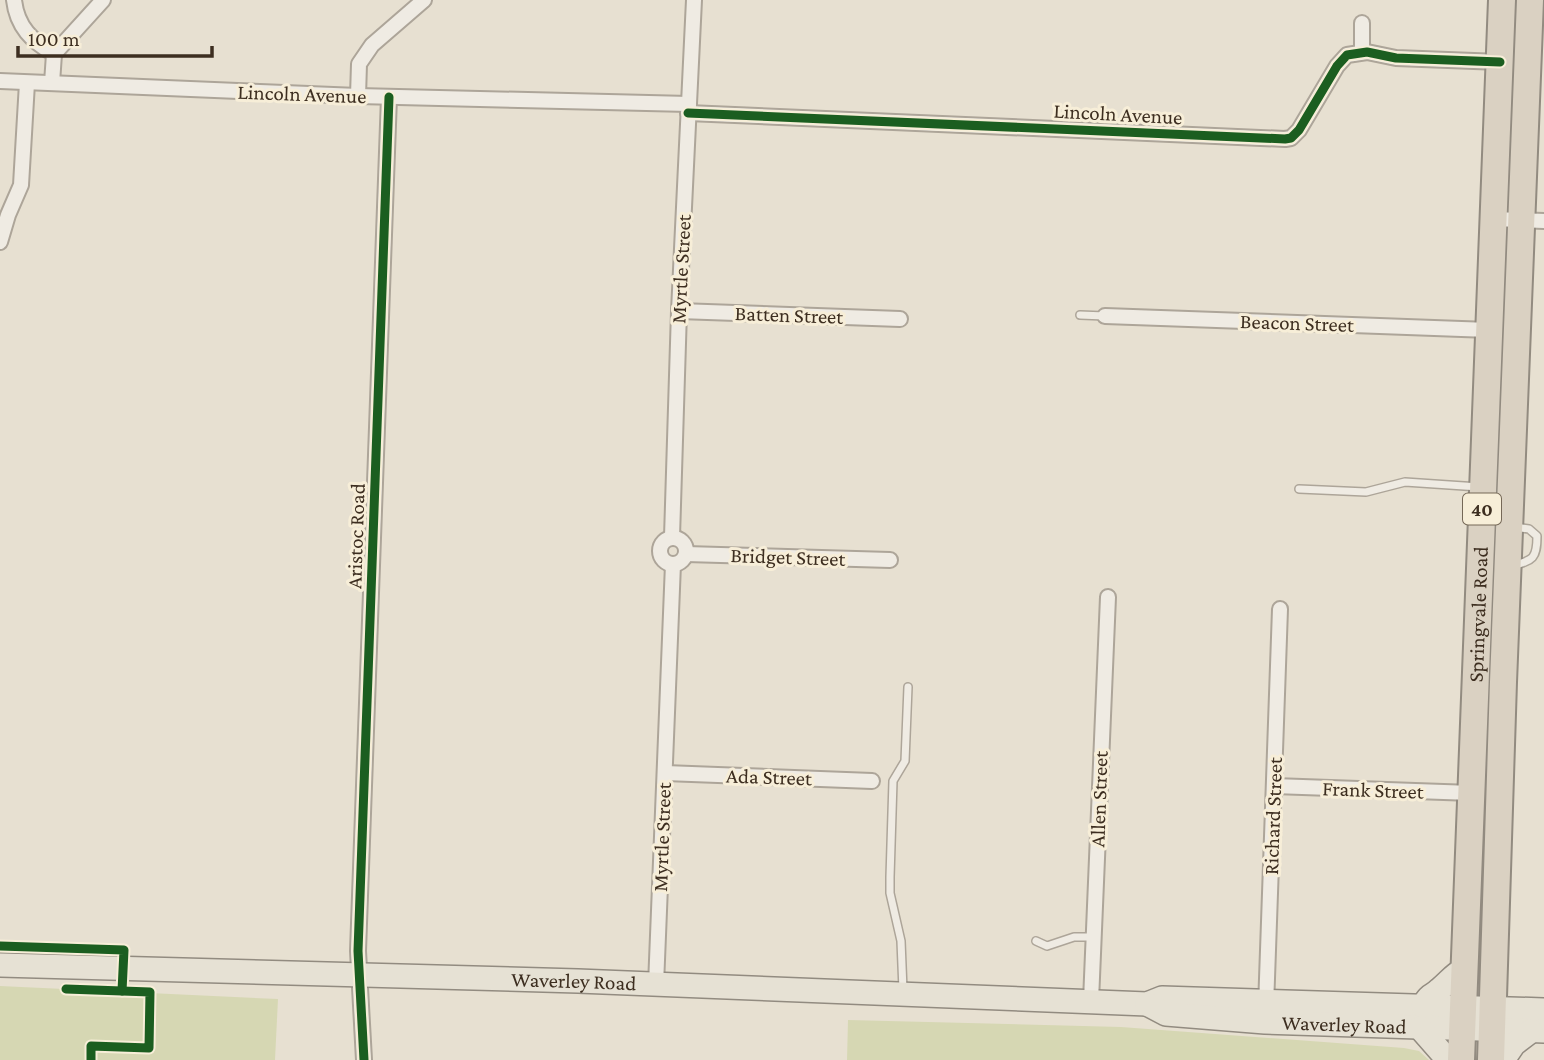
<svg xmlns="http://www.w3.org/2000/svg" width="1544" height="1060" font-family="'Crimson Pro',serif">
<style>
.green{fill:#d6d7b3}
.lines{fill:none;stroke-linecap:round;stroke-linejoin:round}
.lane-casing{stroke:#ada599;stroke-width:10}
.street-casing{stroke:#ada599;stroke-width:18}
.primary-casing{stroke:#928b80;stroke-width:26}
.highway-casing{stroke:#928b80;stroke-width:30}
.lane{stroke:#efebe3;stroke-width:7}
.street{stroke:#efebe3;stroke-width:14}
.primary{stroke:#e6e1d4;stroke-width:23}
.highway{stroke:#dad1c2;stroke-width:26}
.cycleway-casing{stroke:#f7eed8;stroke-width:13}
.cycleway{stroke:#1b5e20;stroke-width:9}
.labels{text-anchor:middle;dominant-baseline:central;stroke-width:6;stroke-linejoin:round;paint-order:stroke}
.shield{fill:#f7eed8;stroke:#756857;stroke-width:2}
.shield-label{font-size:19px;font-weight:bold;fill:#3d2e20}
.street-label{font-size:21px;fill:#3d2e20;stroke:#f7eed8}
</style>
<rect width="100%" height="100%" fill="#e7e0d1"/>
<g class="green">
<path d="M0,986L278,999L275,1060H0Z"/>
<path d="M848,1020L1121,1027L1404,1048L1419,1051L1429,1060H847Z"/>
</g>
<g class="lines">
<g class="lane-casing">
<g id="lane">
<path d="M1080,315L1105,316"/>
<path d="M1299,489L1366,492L1405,482L1479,487"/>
<path d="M1512,566C1533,560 1537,559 1537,536L1529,529L1514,527"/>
<path d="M1036,941L1047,946L1074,937H1093"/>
<path d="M903,990L901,941L890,893V877L893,781L905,761L908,687"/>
</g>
</g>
<g class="street-casing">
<g id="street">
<path d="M14,0C17,27 32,41 54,54L52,83"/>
<path d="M1362,23V52"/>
<path d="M54,54L103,0"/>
<path d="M0,81L358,96L689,104"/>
<path d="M358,96L359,64L372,45L424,0"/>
<path d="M688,113L1285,139L1291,138L1299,130L1337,66L1347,55L1367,52L1396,58L1500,62"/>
<path d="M1494,219L1544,221"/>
<path d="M0,242L8,215L21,185L27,83"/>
<path d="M679,311L900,319"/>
<path d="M1105,316L1489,330"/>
<path d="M672,537L679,311L694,0"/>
<circle cx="673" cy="551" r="13"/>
<path d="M686,554L890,560"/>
<path d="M665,773L872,781"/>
<path d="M1274,786L1472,793"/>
<path d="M656,985L673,564"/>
<path d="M1091,1001L1108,597"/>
<path d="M1266,1007L1280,609"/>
<path d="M364,1060L358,951L389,97"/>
</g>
</g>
<g class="primary-casing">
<g id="primary">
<path id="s1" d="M0,965L578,981L1147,1004L1162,998L1544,1010"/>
<path id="s2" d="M1147,1004L1166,1014L1265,1022L1544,1031"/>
<path d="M1423,1006C1431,992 1431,998 1440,989C1449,982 1453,975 1463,970"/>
<path d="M1420,1028L1442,1053L1446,1060"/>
<path d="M1503,1060L1514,1044L1531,1031"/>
</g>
</g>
<g class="highway-casing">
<g id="highway">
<path id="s3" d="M1461,1060L1502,0"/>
<path d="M1491,1060L1503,682L1530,0"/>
</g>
</g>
<use href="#lane" class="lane"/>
<use href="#street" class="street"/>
<use href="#primary" class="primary"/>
<use href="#highway" class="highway"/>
<g class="cycleway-casing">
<g id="cycleway">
<path d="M688,113L1285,139L1291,138L1299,130L1337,66L1347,55L1367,52L1396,58L1500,62"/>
<path d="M0,946L124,950L122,991"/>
<path d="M66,989L150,992L149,1048L91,1046V1060"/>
<path d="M364,1060L358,951L389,97"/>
</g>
</g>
<use href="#cycleway" class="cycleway"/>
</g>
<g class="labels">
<rect class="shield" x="1463" y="493.5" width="38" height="31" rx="5"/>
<g class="shield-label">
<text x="1482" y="509">40</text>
</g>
<g class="street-label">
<text transform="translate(302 94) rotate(2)">Lincoln Avenue</text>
<text transform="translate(1118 114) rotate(3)">Lincoln Avenue</text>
<text transform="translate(681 269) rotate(-87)">Myrtle Street</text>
<text transform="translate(789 315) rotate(2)">Batten Street</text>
<text transform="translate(1297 323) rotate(2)">Beacon Street</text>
<text transform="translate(356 536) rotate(-88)">Aristoc Road</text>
<text transform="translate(788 557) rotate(2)">Bridget Street</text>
<text stroke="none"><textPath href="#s3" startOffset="446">Springvale Road</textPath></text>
<text transform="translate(769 777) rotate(2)">Ada Street</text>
<text transform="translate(1373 790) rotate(2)">Frank Street</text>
<text transform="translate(1099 799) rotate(-88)">Allen Street</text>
<text transform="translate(1273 816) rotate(-88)">Richard Street</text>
<text transform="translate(662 837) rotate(-88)">Myrtle Street</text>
<text stroke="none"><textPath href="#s1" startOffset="574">Waverley Road</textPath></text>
<text stroke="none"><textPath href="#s2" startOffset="200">Waverley Road</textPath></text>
</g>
</g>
<path d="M18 46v10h194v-10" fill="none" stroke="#3d2e20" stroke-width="3.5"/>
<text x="28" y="46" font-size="21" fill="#3d2e20" stroke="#f7eed8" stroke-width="5" paint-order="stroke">100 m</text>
</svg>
